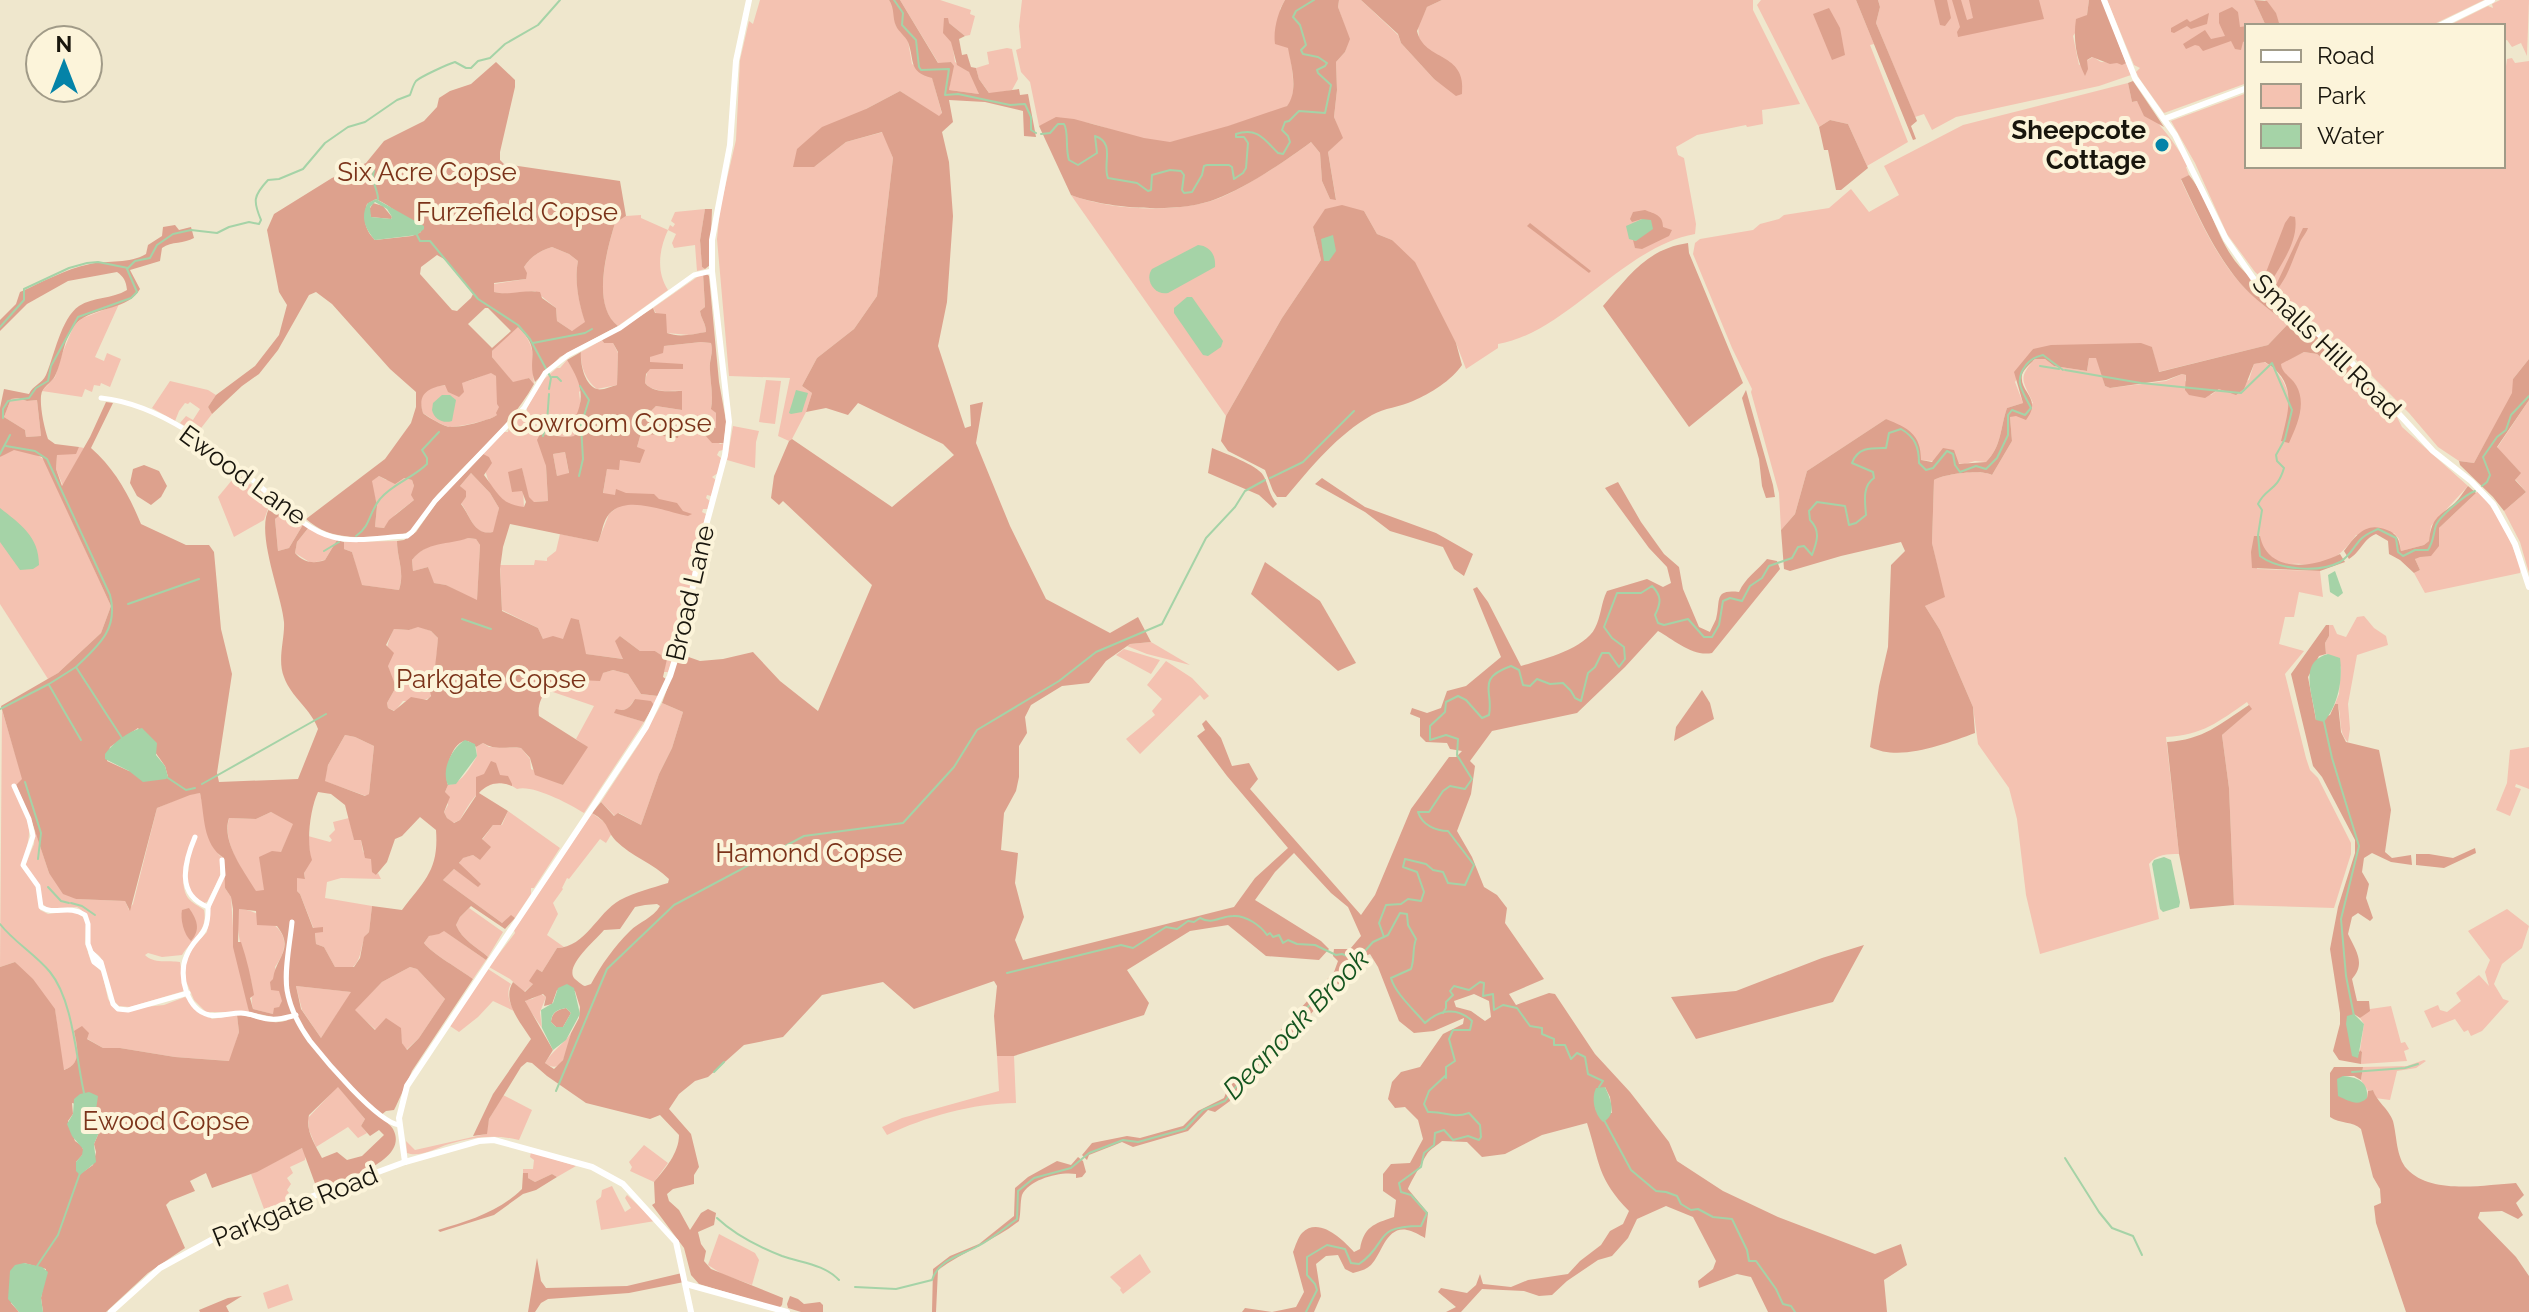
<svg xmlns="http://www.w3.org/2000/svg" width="2529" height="1312" font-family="Raleway,sans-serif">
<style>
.green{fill:#f4c2b1}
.forest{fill:#dda18d;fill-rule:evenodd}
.water{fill:#a5d3a7;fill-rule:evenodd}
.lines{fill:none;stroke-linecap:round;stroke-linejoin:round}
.stream{stroke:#a5d3a7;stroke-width:2}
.minor{stroke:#fff;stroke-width:5}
.tertiary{stroke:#fff;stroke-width:6}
.poi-dot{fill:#0483a8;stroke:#fcf4da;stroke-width:3}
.labels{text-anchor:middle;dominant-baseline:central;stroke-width:8;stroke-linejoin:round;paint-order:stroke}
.poi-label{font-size:26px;font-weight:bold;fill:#19160d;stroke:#fcf4da;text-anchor:end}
.park-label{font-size:26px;fill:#7b331a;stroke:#fcf4da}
.street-label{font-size:26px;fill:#19160d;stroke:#fcf4da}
.water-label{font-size:28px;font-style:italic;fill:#14551f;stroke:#fcf4da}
</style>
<rect width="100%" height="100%" fill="#efe7cd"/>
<g class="green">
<path d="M760,0H889L893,6L896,26L908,41L912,64L932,77L942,114L939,117L900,91L866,109L814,167L846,142L883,132L893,158L877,296L854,329L817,358L802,386L812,393L806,412L792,439L789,441L778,436L790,378L729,376L717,239L720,209L736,140L740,60L749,21L753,24Z"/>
<path d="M900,0H940L971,10L970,14L975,16L970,35L965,36L949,23L955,62L969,72L975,79L979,94L949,90L953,66L951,62L939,64Z"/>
<path d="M1022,0H1285L1280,9C1284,26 1302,93 1288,105C1277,114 1256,117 1242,122C1221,128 1193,140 1171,142C1125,146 1091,107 1039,126L1030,82L1021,72L1016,50L1021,48L1019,26Z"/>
<path d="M1339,0H1361L1398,35L1401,43L1434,79L1449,89L1419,38L1418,25L1427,7L1442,0H1753V10L1800,104L1762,110L1763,124L1747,127L1746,125L1697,135L1676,147L1678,155L1684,158L1696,224L1695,234C1624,246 1566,333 1498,344V348L1466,369L1456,343L1392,240L1377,234L1364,211L1313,227L1321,260L1282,318L1226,416L1071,195C1109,210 1171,213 1211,201C1236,194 1289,159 1311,142L1320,153L1322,181L1330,199H1336L1328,152L1342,138L1334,117L1337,90L1336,62L1345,52L1349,39L1338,7Z"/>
<path d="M1761,0H1856L1874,44L1870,45L1908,142L1867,166L1848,124L1830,120L1819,127L1757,5Z"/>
<path d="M1878,0H2089L2087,15L2073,36L2079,65L2093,57L2101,62L2126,63L2131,75L2099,86L1956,117L1932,130L1924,114L1915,117L1876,23L1880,7Z"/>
<path d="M2107,0H2254L2266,26H2247V83L2164,113L2139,78L2136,72L2140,68L2134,65Z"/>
<path d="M2265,0H2484L2430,26H2280L2275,12Z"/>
<path d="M2500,0H2529L2527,56L2521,43L2512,47L2507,40L2503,41V26H2448L2488,6L2493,8L2492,4Z"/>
<path d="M1007,48L1012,49L1018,79L1012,90L990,94L979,79L976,68L989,64L987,52Z"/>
<path d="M2512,58L2515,63L2529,61V359L2513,379V393L2474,463L2459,461L2438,447L2409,413L2354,358L2286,301L2276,291L2275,285L2265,281L2255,272L2227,234L2195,163L2171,121L2247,93V166H2503V67L2506,66L2507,59Z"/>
<path d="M2128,83L2132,102L2137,101C2158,123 2173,138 2188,166L2186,167L2189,175L2181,180C2198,216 2214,253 2240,283C2254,299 2272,311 2288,324L2268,345L2158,372L2152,347L2033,349L2015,382L2023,403L2007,408C2000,428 2002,446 1986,462L1975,461L1965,464L1921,460L1886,419L1807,471L1795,514L1781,530L1779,493L1751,392L1752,389L1732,348L1693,254L1695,243L1700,239L1753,230L1760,224L1779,219L1784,215L1829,208L1851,189L1869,212L1899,195L1884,166L1963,125Z"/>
<path d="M705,209L700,240L702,267L705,269L697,271L695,245L674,248L672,243L676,234L668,230L670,225L673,227L675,224L671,221L675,212Z"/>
<path d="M641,215V218L668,230C659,249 656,272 668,290L618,326C591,306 607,250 615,223L626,216Z"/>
<path d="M552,247L569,254L578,261C574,281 579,304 586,323L572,331L557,321L556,308L535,291L505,294L494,292V284L526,279L524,267C531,256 540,251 552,247Z"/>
<path d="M703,273L705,307L700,311C701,319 706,323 706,332L689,335L667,333L653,308Z"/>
<path d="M119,304L95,357L104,361L107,353L121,359L110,387L101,383L100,386L94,385L92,392L85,389L82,397L42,391L55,377L62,354L74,325L83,318Z"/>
<path d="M518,326C539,350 531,358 534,384L529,378L513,383L492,357V351Z"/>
<path d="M602,340L604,343H613L618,353L617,385L597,389C586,381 580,366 581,352Z"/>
<path d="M701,342L711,343C713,352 711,354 710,362C709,378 714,393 711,408L716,413V429H706L720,444L724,443L723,450L719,451L717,455L721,458L718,473L712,477L716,480L711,496L707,495L706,498L710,501L708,509H703L702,512L706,514L703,525H699L698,528L702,530L699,541H694L693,544L698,547L692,576L686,575L685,578L692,583L688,604L683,605L682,607L687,610L668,672H664L666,659L655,651H640L620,636L624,659L585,654L579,620L564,639H543L538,628L502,610L500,565H534L535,560L547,561V558L556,551L560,534L598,542L609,514L619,506L615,496L603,494L607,468L637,447L641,433L678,437L680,428L676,425L652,421L649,413L656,406L682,410V391C670,390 654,394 645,383C646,374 650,367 650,357L664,346Z"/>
<path d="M2304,352L2317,354L2380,403L2383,402L2397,417L2402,427L2468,486L2431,526L2429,541L2424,545L2401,551L2399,539L2394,533L2356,535C2341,556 2328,566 2301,564C2295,563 2287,565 2282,564C2270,560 2261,545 2254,536L2257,569L2320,571L2323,597L2299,592L2294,617H2285L2279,644L2304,651L2285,674L2306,758L2310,770L2318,778L2351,843V854L2334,908L2234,905L2229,788L2222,735L2251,709L2247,702C2218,722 2203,735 2166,737L2179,854C2168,854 2156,854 2149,864L2159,919L2040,954L2026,895L2017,819L2009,788L1978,744L1973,707L1940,630L1925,606L1944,597L1932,543L1934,480C1944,474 1981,469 1992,475L2012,441L2010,417L2033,403C2023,380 2017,379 2035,359H2045L2054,366L2087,371L2089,358H2097L2105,386L2110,388L2166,381L2182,374L2186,375L2185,381L2211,395L2219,389L2249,380L2254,364L2264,362C2282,372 2291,391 2289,411L2296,385L2281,370V363Z"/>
<path d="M567,360L580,380L581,390L579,392L581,409L578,428L574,436L566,437L540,434L546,466L548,501L533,502L528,497L522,468L524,508C495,504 485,482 483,454L504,432H508C509,423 520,415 527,412V408L542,381L557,368H560Z"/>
<path d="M491,372L496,376C497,386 503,406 498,414C494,420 458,427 450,427C443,426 429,417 423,413C413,383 441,387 460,383C471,381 481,376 491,372Z"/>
<path d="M766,380L781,381L775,424L759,422Z"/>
<path d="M170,381L208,390L216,395L208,407L212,414L198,432L196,433L180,423L186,416L193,420L200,409L190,402L188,404L185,403L179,411L175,421L152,408Z"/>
<path d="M18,398L27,401L37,400L41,436L26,437L25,430L4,417L11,399Z"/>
<path d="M2529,400V573L2520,542L2504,511L2526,492L2515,479L2520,472L2497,448Z"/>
<path d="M733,426L759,431L756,442L755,468L727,460Z"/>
<path d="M79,447L84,448L63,486L56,469L57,454H75Z"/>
<path d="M9,450C19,449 37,453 44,460L111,606L101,633L58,673L48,679L0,604V457Z"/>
<path d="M565,452L569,474L557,476L553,454Z"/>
<path d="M471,473L490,493L499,508L494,532C474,537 471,517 461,503L466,497V492L460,486Z"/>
<path d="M237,474L264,494L269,506L264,520L234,537L218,497Z"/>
<path d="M379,476L386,480L404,478L412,480L414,486V500L396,514L384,528L375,527L377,506L371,481Z"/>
<path d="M2478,491C2499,514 2511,540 2521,569L2520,573L2425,593L2414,573L2420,570L2415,559L2438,538L2439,528Z"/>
<path d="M285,511L304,523L289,548L278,551L275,519Z"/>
<path d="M309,527L337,540L325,560L311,563L295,553L297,542Z"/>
<path d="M468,538L476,539L480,545L477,601L446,585L433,583L428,567L413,571L412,560C425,542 449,541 468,538Z"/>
<path d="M397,541C397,558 405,572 399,590L361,585L352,552L344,549V542Z"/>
<path d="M2364,616L2374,628L2386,636L2388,645L2357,655L2348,704L2350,729L2348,742C2338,733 2342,718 2338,705L2335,704L2339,694L2341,667L2328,654H2326L2325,643L2329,636V625H2333L2337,634L2346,637L2357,617Z"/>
<path d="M418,626L431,631L438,638C438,646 433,694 430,697C424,702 411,701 403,701L395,711L388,708L387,703L396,687C386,665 382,651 394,629L409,630Z"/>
<path d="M1151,642L1190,665L1147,654L1127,646L1130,644Z"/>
<path d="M1124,649L1160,660L1151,674L1116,655Z"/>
<path d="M1166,661L1192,678L1209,696L1204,700L1200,695L1140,754L1126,739L1155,715L1152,711L1162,699L1147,685Z"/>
<path d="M613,670L628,674L641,694L658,696L654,705L635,699C629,708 627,711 616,710L615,713L644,722L584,813C570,804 532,784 517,789C489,771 472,798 460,820L453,823L447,818L444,812L448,805L445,792L448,785C461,784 470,768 477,756L476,747L483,743L489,747L521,748L530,759L531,769L563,785L587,747L576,739L594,706L547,690L556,680L568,675L579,680Z"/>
<path d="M662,703L683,712L672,748L659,774L641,825L619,813L615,816L601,802L639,744Z"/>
<path d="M2,710L23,780L16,785C29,823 35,827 21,866L36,886L40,910L48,914L73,911L82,916L86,922L85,943L91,962L102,972L108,999L116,1010L164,1005L185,997L212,1019L237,1015L239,1032L230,1061L175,1057L120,1048H103L74,1031C78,1046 83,1065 63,1070L55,1010L15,962L0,967Z"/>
<path d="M345,735L355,737L374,746L369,794L366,796L324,781L328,765Z"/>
<path d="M2529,747V789L2516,784L2515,787L2521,789L2510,816L2496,810L2507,783L2510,750Z"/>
<path d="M200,793L205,815L219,855L224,858L220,859V877L207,902L204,903L190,894L187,880L193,838C186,853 178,883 188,898C192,903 199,906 204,910C208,931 192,939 182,955L162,957L148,953L145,955C153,964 169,960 180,962L184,991L130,1007L119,1006C107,996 109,974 102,960C99,953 92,953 90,946C85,929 95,918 77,907L50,909L42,904L39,884L25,866L34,844L35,830L49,873L76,899L125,901L129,910L133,904L157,808L190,794Z"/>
<path d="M508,811L560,848L534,888H531V894L515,918L511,916L502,923L443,880L454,869L478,886L480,884L459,864L462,858L473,855L480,860L482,840L493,825H502Z"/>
<path d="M271,812L294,823L264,891H255C243,871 222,843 229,818L256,819Z"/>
<path d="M592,813L608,825L612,833L606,843L600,839L569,879L567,878L562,888L563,889L553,903L558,914L547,935L564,947L557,948L542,972L537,969L533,984L524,992L510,979L489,967L515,933L514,930Z"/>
<path d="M349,818L354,839L361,840L363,852L372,859L376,875L378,873L381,879L341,878L327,882L325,898L372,906L369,932C359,941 364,957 353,967H335L324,947L316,944L315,932L300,894L297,891V878H305L304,873L310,856L308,836L330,842L332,840L329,836L335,830L333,822Z"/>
<path d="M226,872L225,888L231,897L233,928L249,1012H206L194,1000L186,981L185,964L193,947L207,932L210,908Z"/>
<path d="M469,908L503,932L488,957C477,947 462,940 456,925L460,917Z"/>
<path d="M239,909C252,910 256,913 267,920C289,933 288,948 275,967L283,1002L273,1014L253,1009C250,998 253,993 252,984C246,958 234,937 239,909Z"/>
<path d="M2507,909L2529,926L2522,948L2502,964L2494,984L2503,999L2509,1001L2482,1031L2471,1036L2468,1030L2464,1032L2455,1019L2432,1028L2424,1011L2438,1005L2440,1010L2447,1012L2461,1001L2456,993L2479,975L2489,986L2485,972L2490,960L2468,931Z"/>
<path d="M443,930L486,960L473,979C461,970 431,953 424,943L429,936Z"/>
<path d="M410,967L417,969L445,999L419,1038L406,1050L402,1043L400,1028L376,1030L354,1010L382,982Z"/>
<path d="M488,969L511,984C506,992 509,1002 514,1011L493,1001L478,1017L459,1032L450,1026Z"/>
<path d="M296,986L352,992L321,1038L302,1010Z"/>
<path d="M541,994L546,997L540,1012L542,1028L525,1003L526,1000L532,999Z"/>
<path d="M2391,1006L2401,1043L2405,1042L2409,1049L2404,1051L2407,1061L2361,1064L2362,1052L2360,1050L2364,1024L2360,1018L2370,1009Z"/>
<path d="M571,1033C567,1047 564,1077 545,1063C552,1051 563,1045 571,1033Z"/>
<path d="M997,1056H1014L1016,1103C973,1103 925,1117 887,1135L882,1127L902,1118L999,1091Z"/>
<path d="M2424,1060L2426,1061L2416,1068L2397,1071L2390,1100L2375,1098L2373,1090L2368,1091L2361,1080L2363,1067L2407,1066Z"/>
<path d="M338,1086L365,1119L361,1126L367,1133L358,1138L348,1127L316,1147L309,1130L308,1118Z"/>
<path d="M503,1095L532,1110L519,1140C495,1134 473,1137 449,1144C436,1148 419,1158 407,1153L406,1141L415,1150L486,1134L489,1119Z"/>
<path d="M644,1145L668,1163L654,1182L630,1171L632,1167L629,1162Z"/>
<path d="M302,1148L306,1153L305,1160L290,1167L293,1173L287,1178L291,1184L287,1190L289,1193L286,1195L289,1200L264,1209L251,1174Z"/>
<path d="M531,1152L576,1166L557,1177L552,1174L535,1182L528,1178L527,1173H523V1169H533L534,1160L530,1157Z"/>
<path d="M612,1186L625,1212L631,1208L625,1198L627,1195L655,1221L601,1230L596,1201L601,1197L602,1190Z"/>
<path d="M719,1234L755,1253L759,1260L752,1285L722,1274L708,1265Z"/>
<path d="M1140,1254L1151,1272L1123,1294L1120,1290L1121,1288L1110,1277Z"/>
<path d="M288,1284L293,1300L268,1309L263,1293Z"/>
</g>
<g class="forest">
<path d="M889,0H900L938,63L951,62L954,66L949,90L979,94L969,72L957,65L951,42L943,33L944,18H948L949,23L965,36L959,39L962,55L967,54L971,67L976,68L979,79L989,93L1019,89L1020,95L1028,94L1036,137L1024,136L1023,111L985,102L949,100L953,122L942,132L949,162L953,216L947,302L938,346L965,428L971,426L970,405L983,402L976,443L1010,526L1046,599L1110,633L1138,617L1151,642L1130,644L1106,661L1089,683L1062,686L1031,705L1025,717L1027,733L1019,746V777L1016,791L1004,813L1001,850L1018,853L1015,883L1024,917L1015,940L1023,960L1234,907L1255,878L1288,848L1227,776L1197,736L1205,730L1202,724L1206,720L1221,738L1232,766L1249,763L1258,779L1250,789L1361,915L1375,895L1411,809L1449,757H1456L1462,751L1450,749L1447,743L1426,742L1420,736V718L1410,714L1412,708L1427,713L1441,708L1447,691L1466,686L1501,657L1473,589L1477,587L1488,602L1521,666C1541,660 1585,649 1595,628C1601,617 1601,603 1607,591L1647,579L1663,587L1671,583L1667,567L1649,548L1605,488L1618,482L1641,522L1664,554L1679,567L1683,589L1699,627L1710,632C1710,631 1716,620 1716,619C1721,601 1713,589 1739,592C1745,578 1757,571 1767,559L1777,561L1780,569L1712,653C1693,657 1674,640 1658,631L1625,667L1577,713L1492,731L1470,761L1475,766L1471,794L1457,831L1472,857L1484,887L1497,895L1507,908L1505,923L1544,979L1509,994L1516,1005L1549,993L1555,994L1595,1054L1630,1092L1669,1142L1677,1161L1723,1191L1778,1217L1875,1254L1901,1244L1907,1265L1884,1280L1887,1312H1768L1751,1277L1737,1274L1699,1288L1698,1281L1713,1269L1716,1261L1693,1217L1666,1206L1637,1219L1628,1238L1612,1256L1598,1260L1567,1281L1552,1295L1539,1296L1524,1291L1482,1289L1461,1312H1446L1456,1307L1438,1292L1441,1288L1467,1293L1476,1285L1480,1274L1483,1284L1511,1287L1528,1280L1568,1274L1580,1261L1601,1245L1610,1231L1623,1224L1629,1211C1597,1178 1600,1163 1587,1123L1542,1135L1505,1154L1482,1157L1467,1142L1442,1141C1438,1145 1430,1149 1427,1154C1424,1159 1409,1185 1408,1189L1428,1213L1425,1238C1420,1235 1413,1231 1407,1230C1386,1226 1382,1254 1371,1265C1366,1270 1360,1271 1353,1273L1345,1269L1338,1255L1326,1256L1316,1264L1321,1296L1314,1312H1242L1245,1308L1272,1312L1296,1307L1304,1292L1293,1252C1295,1247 1298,1237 1302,1233C1319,1216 1343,1240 1354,1252L1360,1249C1364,1227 1373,1224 1394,1217L1396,1200L1383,1191V1174L1391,1164L1410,1163L1423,1139L1418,1120L1405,1107L1395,1108L1388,1099L1392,1082L1401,1072L1420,1067L1443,1034L1463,1024L1464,1018L1434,1031L1414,1033L1399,1021L1378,967L1370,954L1351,963L1345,977L1280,1047L1252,1071L1230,1101L1215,1112L1208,1110L1188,1131L1133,1147L1122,1142L1089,1155L1087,1160L1082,1155L1092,1143L1127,1136L1140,1138L1183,1126L1198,1111L1224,1098C1228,1087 1232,1084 1240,1076C1251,1064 1247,1060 1263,1049L1334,972L1338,961L1333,956L1334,949H1350L1361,936L1348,907L1331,893L1294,853L1275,872L1255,900L1321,941L1329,949L1319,960L1266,956L1228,925L1190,931L1127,970L1149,1003L1144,1015L1014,1056H997L994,1016L997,986L994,981L914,1009L883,982L822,995L783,1037L744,1045L708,1077L695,1081L679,1094L669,1109L691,1134L699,1167L694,1175V1184L673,1189L667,1194L669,1201L679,1210L690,1230L701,1213L708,1209L716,1213L714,1225L698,1232L701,1244L706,1251L704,1261L711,1269L783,1298L782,1305L779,1308L699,1284L691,1275L684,1248L652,1205L655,1203L654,1182C665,1169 679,1153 679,1135L660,1115L650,1119L586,1103L547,1076L532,1063L527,1062L521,1067L489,1119L487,1134L473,1136L493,1094L531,1039C521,1023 501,1001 513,982L525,992L533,984L529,981L537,969L542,972L557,948C586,947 597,913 620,900C635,892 652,888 668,883L669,879C654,864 631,856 616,841C605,829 611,824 592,813L601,802L614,816L618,813L641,825L659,774L672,748L683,712L662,703L680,654L700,661L723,659L753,652L780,681L818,711L872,585L783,501L779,505L771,498L774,476L789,441L792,439L892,507L954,455L943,444L858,403L848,415L826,408L806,412L812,393L802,386L817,358L854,329L877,296L893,158L882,132L846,142L814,167H793L797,149L822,127L866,109L900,91L939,116L942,113L932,78C908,72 915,61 908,42C905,36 899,32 896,26C892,17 895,9 889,0ZM645,905L657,904L660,906C653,918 639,922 630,931C614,947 601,965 591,984L585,986C583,986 575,979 574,978C565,965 596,940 604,930L620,929L635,907ZM557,990L575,991L580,1007L579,1018L571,1033L563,1060L554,1069L545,1063L553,1050L525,1001L543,994L546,997L544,1006L552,1004ZM1474,994L1489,1001L1491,1017L1485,1021L1471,1011L1456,1007L1454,1001ZM1605,1087L1610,1097L1612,1113L1595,1109V1102Z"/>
<path d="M1285,0H1339L1338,7L1350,39L1345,52L1336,62L1337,90L1334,117L1343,138L1328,152L1336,200L1330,199L1322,181L1320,153L1311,142C1287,160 1244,189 1216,199C1179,214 1108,209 1071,195L1039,126L1056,117L1074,119L1144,138L1170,142L1228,126L1287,106C1299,91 1291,65 1288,48L1275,44C1273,30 1278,12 1285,0Z"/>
<path d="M1361,0H1442L1427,7L1417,31C1424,62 1467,51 1462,94L1456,96L1434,79L1401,43L1398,34Z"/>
<path d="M1856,0H1878L1880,7L1876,23L1917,121L1911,126L1916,139L1913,140Z"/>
<path d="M1934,0H1947L1951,18L1945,26L1940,25Z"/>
<path d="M1952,0H1961L1967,20L1973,18L1969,0H2039L2044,19L1958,37L1957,32L1960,27Z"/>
<path d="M2089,0H2102L2126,63L2122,65L2117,63L2110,64L2092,57L2087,60L2088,69L2085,76C2076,58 2073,39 2076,19L2087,15Z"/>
<path d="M2254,0L2267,1L2276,13L2280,26H2266Z"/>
<path d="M2232,7L2238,12L2240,27L2247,26V40L2243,42L2241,50L2235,49L2231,41L2203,51L2199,46L2195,45L2186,49L2183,44L2205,30L2211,39L2225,36L2219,23V13Z"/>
<path d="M1829,8L1840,28L1845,55L1832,60L1813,14Z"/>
<path d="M2209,13L2207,24L2191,29L2187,26L2174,33L2171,32V28L2187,19L2190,22Z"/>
<path d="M496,62L515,80V87L500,152V160L504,164L620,181L626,216L615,223C607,250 591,305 618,326L560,357L535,382C526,358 543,351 518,327L492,351V357L513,382L529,378L534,384C510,427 470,459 437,495C429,504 416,530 406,533C389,539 343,539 327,532C319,529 312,524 306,519L385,459L411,423L416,407V392L390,369L332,304L316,292L309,295L278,350L259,374L242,386L212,414L208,407L216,395L255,366L279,335L287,305L279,292L267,230L274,214L332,178L366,163L384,141L424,121L437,107L439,98L450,91L471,84ZM376,199C392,206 404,220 421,224V232L412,236L375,240C364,229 363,218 367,204ZM552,247L569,254L578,261C574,281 579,304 585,322L572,331L557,321L556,308L542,298L540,292C525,289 510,296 494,292V283L526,279L527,273L524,267C531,256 540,251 552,247ZM437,255L446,260L473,294L471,298L457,311L452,310L420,274L421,267ZM485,308H488L511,331L492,348L468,324ZM491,373L496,376L497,404L499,407L496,413L497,415C491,420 454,430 446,426C442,425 426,416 423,413C417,394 428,388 445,385L448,392L459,397L464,392L462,383ZM379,476L395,484L404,478L412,480L414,486L411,495L414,500L389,520L384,528L375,527L377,506L372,481Z"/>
<path d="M2133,81L2164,127L2144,116L2137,101L2132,102L2128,83Z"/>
<path d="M1830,120L1848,124L1868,168L1841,190H1836L1828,150H1824L1819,127Z"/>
<path d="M2189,175C2211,202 2216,240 2240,267C2269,299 2304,324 2337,353C2354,368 2369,385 2383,402L2380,404L2317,354L2304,352L2281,364C2282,374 2291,376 2296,385C2307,404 2297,425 2289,443L2281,441C2289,410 2298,382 2265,362L2254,364L2244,389L2236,395L2219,389L2205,398L2189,395L2185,390L2186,375L2182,374L2166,380L2110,388L2105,386L2096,358H2089L2087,371L2054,366L2045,359H2035C2031,363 2023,370 2022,375C2019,393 2043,398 2026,420L2016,416L2010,417L2012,441L1992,475C1981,469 1944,474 1934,480L1932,543L1945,597L1925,606L1940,630L1973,707L1975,733C1945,744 1900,762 1870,747L1879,686L1888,647L1891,565L1905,551L1901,542L1841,556L1790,571L1784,569L1781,530L1795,514L1807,471L1886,419C1908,428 1921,434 1921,460L1932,462L1943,448L1954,450L1959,464L1986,462C2002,446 2000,428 2007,408L2023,403L2014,372L2033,349L2051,345L2141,343L2152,347L2159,372L2268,345L2288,324C2271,311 2253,298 2240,283C2214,252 2198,215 2181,179Z"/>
<path d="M373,203L383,206L392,217L391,219L371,217L369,210Z"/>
<path d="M1342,205L1364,211L1377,234L1392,240L1415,262L1456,343L1462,365C1452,380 1430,394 1413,401C1400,407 1384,408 1372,415C1337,435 1312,466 1286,497H1277L1273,491L1265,470L1228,451L1221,441L1226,416L1282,318L1321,260L1313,227L1325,209Z"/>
<path d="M705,209H712L710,265L705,269L702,267L700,240Z"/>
<path d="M1645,210C1655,214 1663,215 1663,227L1672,230L1669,236L1642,249L1635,248L1633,240L1636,241L1642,219L1632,222L1630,219L1633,212Z"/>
<path d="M2290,216L2295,217C2299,240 2282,263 2271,282L2263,280L2285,223Z"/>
<path d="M1530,223L1591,271L1589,273L1527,226Z"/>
<path d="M175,225L179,230L191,227L194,238C184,244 172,241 162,248L160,261L130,270L140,289C129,309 98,307 80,320C63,333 64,358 55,376C51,384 42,386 41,396C40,408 44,427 48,439L55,444L79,447L76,454L57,455L56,469L62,486L90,437L106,402L113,403L91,448C115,469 129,495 141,524L186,545H209L214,552L221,629L232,674L217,773L219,782L298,779L318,729C311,709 291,697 284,677C277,660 285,639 284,622C282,594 250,521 274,503L285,511L275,519L278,551L289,548L304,523L309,527L297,542L295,553C304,563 314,564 325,560L337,540L344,542V549L352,552L362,585L399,590C405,572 397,558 397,541L404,540L416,532L437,502L483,454L489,457L492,463L484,475C497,492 501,505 524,507L526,502L522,491L512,492L508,472L522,468L529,497L534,502L548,501L546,466L537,440L540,434L566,437L574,436L578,428L575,418C586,396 580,381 567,360L581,352C580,362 584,385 597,389C602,391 612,386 617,385L618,352L613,343H604L602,340L653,308L655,313L666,314L667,333C680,338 693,334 706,332C706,323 701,319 700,311L705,307L703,273H706L709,276L719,382L726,421L724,443H712L705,435L706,429L716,428V413L711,409C714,393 709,378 710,363C711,355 713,352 711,343L701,342L664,346L663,353L650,357V362L683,364V369H650L646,374L645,383C654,394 670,391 682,391V410L656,406L649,413L652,421L676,425L680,428L678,438L641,433L637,447L645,450L640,463L620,460L619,470L607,469L603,493L615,495L616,489L626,493L654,494L659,499L677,503L683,511L692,514L688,516C665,512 623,492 607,517C602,525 602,534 598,542L510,524L503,547L500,569L502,611L538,628L543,639L553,636L563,639L571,618L579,620L586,654L623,659L615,641L620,636L640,651H655L667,659L663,677L666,679L658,696L641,694L628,674L613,670L603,673L600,681L579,680L568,675C552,682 536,697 539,716L588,747L563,785L535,775L530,758L521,748C507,746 496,751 483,743L476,747C457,725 442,770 448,785L445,792L450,797L444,812L447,818L454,823L460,820L476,796V777L484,774L491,761L496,763L500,775L508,776L512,784V786C499,781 488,783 479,793L508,811L501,825H493L482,839L491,847L480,860L473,855L463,858L459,863L481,884L478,887L454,869L443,880L502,923L511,915L515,918L505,929L471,906L460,917L456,925C462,940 477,947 488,957L486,960L444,931L439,934L429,936L424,943C431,953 461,970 473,979L412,1071L396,1106L394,1110L386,1111L380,1116C383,1120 391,1125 393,1129C411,1162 338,1181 317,1189L302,1148L257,1172L212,1188L206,1173L190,1181L195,1191L170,1201L166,1205L185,1248L148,1273L106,1312H43L41,1298L46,1269L24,1263L11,1303L19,1312H0V967L15,962L33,979L55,1009L64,1070C83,1064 77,1045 74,1031L82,1026L89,1033L87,1039L103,1048H120L175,1057L229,1061L239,1032L237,1015C256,1015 269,1027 288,1020L249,1012L233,947V909L231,897L225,888L224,858C202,844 205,816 200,793L190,795L157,808L130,911L125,901L76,899L63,894L49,873L32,822L16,785L22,779L1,706L58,673L101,633L111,606L42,457L14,450L0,457V408L4,389L29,394C33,385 42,384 46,375C54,357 61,318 79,306C93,297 112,299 127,290C126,281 124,277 117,272L68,281L27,304L0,331V320L16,304L20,292C43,282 65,269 90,264C109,260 129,264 146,254L148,245L162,236L163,227ZM18,398L27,401L37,400L41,436L26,437L25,430L4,417L11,399ZM565,452L569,473L557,476L553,454ZM471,473L490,493L499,508L493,532C474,536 471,517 461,504L466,497V491L460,486ZM468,538L476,539L480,545L477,600L446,585L434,583L428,567L413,571L412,560C426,541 449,545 468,538ZM418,627L431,631L438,638C437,649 434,684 430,691L431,696L427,700L411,697L394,711L388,708L387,703L396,687L388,666L394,653L386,645L394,629L409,630ZM138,728L165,766L168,777L129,771L107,761L110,747ZM345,735L355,737L374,746L369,794L365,796L325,781L328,765ZM318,792L331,794L345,805L354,840H361L365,858L371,859L372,872L376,875L387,862L395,839L402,836L420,817L436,830C439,870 425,880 402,910L372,906L369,932L364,937L360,958L354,967H335L324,947L316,944L315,933L323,932V927L313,928L300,894L297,891V878L305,879L304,873L312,860C306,843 310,809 318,792ZM271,812L293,824L281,852L272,851L259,857L264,890L256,891C244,871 221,842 229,818L256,819ZM239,909L256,911L257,925L277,926C295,949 276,957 273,979L270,982L271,990L279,991L282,1001L279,1007L274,1008L273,1014L253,1009L250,998L254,995C251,977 247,960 241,942H238ZM410,967L417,969L445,999L419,1038L407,1050L402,1043L401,1028L386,1018L375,1030L355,1010L382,982ZM296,986L351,992L321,1038L301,1009ZM338,1087L365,1119L361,1126L370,1136L379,1130L384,1135L362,1156L347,1160L337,1152L322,1158C315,1145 305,1130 309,1115ZM72,1103L96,1109L102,1116L103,1123L94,1144L96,1152L93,1165L80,1174L76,1162L84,1153L82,1146L75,1141L68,1121L73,1114Z"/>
<path d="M2303,228H2308C2306,234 2301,238 2299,245C2291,263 2289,275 2276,291V285Z"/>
<path d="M1688,243L1689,253L1743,383L1689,427L1603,306C1628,277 1646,249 1688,243Z"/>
<path d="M2529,359V400L2497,447L2521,473L2515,480L2526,492L2504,511L2493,497L2460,465L2459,461L2474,463L2512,393L2513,379Z"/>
<path d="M1746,390L1773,485L1775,497L1766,498L1762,486L1759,459L1742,398Z"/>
<path d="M1212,448C1224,453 1257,465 1263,475C1269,485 1268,493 1277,504L1273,508L1259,495L1208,473Z"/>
<path d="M144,465L159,471L167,486L161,497L151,505L137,496L130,483L133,469Z"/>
<path d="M1322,478L1365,507L1436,533L1473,554L1464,576L1454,569L1443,547L1390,531L1365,512L1315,484Z"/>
<path d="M2468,486L2476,493L2439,528V546L2431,556L2420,557L2415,559L2420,570L2414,573L2400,560L2389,554L2388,541L2376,534C2363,539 2361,552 2349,559L2344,551C2356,535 2366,521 2387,530C2398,534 2399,540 2401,551L2424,545L2429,541C2432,517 2438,517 2455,503C2460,498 2464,491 2468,486Z"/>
<path d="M2254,536H2260C2268,574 2313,568 2340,554L2345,562L2320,571L2252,568L2251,552Z"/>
<path d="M1265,562L1320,601L1356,663L1338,671L1251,594Z"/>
<path d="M2326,625H2329V636L2325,643L2326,654L2319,656L2308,677L2316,720L2330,715L2335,704H2338L2341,732L2346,742L2379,750L2391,810L2385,852L2392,858L2411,855L2412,865L2391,862L2372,853L2364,858L2362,872L2369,884L2366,898L2373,918L2370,921L2358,913L2352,917L2348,934C2356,951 2366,963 2352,979L2357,1001H2369L2370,1011L2360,1018L2354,1014L2357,1057L2360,1050L2362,1052L2361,1064L2339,1060L2333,1051L2340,1024V1013L2330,949L2338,907L2355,853V840L2322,777L2313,766L2291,674Z"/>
<path d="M1702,690L1710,703L1714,719L1674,741L1676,727Z"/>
<path d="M635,699L651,701L654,705L644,722L614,713L616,709C627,712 630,707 635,699Z"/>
<path d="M2249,705L2252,709L2222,735L2229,788L2234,905L2190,909L2179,854L2167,742C2203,740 2220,724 2249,705Z"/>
<path d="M2475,848L2476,853L2444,868L2416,865V854H2429L2453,858Z"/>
<path d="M189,908C197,920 201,929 191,941C184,935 180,919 182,910Z"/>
<path d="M1864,945L1833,1002L1696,1039L1671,997L1736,991L1822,958Z"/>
<path d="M566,1008L571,1013L563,1027H556L551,1022C552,1012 557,1010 566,1008Z"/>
<path d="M2334,1067H2363L2361,1080L2354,1076H2343L2367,1098L2368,1091L2373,1090C2376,1101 2389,1109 2393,1121C2397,1136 2396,1157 2407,1169C2431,1195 2484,1185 2516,1183L2524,1195L2516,1203L2523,1215L2518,1219L2502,1211L2480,1212L2478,1218L2516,1257L2529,1276V1312H2406L2376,1223L2374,1206L2381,1203L2380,1189L2373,1177L2361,1129C2353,1121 2340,1124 2330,1117V1073Z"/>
<path d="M1078,1157L1083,1161L1086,1172L1082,1177L1076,1178V1174C1061,1171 1029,1179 1022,1195C1020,1202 1021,1213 1019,1221C994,1241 964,1251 938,1270L936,1312H932L933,1269L950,1256L979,1244L1014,1216L1015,1188L1028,1177L1057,1161L1071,1165Z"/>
<path d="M523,1173H528V1178L535,1182L552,1174L557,1177L536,1190L523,1194L494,1215L440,1232L438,1230C468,1221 499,1212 522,1189Z"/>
<path d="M537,1258L541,1281L546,1288L627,1286L682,1273L684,1282L629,1293L548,1299L541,1303L535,1312H528Z"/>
<path d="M242,1296L226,1306L229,1312H200L199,1310L228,1298Z"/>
<path d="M790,1296L798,1299L804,1304L820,1302L823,1305V1312H801L788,1308L787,1304Z"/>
</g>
<g class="water">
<path d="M376,199L424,226V229L417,235L375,240C365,229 360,216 368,203ZM375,202L387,209L392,217L391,219L371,217L370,207Z"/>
<path d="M1642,219L1651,220L1653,229L1636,241L1629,239L1626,226Z"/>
<path d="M1333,235L1336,251L1329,261H1324L1321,239Z"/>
<path d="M1198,245C1210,246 1216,255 1215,267L1168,293C1155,296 1144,280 1152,269Z"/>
<path d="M1187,297H1192L1223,341L1221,347L1208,356L1203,355L1174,313V308Z"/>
<path d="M796,390L808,393L802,412L791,414L789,413Z"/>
<path d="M442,395H450L456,400L452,421C443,424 434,419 432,410L433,403Z"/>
<path d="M0,508C20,524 39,536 39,565L33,569L20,570L0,542Z"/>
<path d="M2335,571L2343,593L2338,597L2330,592L2328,575Z"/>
<path d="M2328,654L2340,658C2343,681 2338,705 2324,722L2316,720C2314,696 2297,662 2328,654Z"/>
<path d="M142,728L157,743L156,755L165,766L168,777L166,779L143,782L129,771L105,759V754C113,743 128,731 142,728Z"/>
<path d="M465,740L475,744L477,756L456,784L448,785C441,770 451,749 465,740Z"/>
<path d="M2164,857L2171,860L2180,902L2179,907L2163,912L2160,909L2152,864L2154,860Z"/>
<path d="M567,984L574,988L580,1014L566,1040L553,1050L542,1028L541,1010L553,1003L558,988ZM566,1008L571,1013L563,1027H556L551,1022C552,1012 556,1010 566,1008Z"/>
<path d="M2354,1014L2364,1024L2358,1058L2352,1056L2346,1024L2347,1016Z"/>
<path d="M2343,1076C2356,1077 2369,1081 2367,1098C2358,1107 2349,1101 2338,1096L2337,1079Z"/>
<path d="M1605,1087C1611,1100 1617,1115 1603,1122C1594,1114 1591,1098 1596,1088Z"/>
<path d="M89,1092L98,1096L96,1110L102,1116L103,1123L94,1144L96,1162L80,1175L76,1171V1162L82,1155L83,1149L72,1136L67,1124L73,1114L74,1099L80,1094Z"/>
<path d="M24,1263L42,1267L48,1272L41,1298L43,1312H19L8,1299L10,1271L15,1265Z"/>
</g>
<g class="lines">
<g class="stream">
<path d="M894,0L903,13L902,25L916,40L919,67L921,70L949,69L945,95L958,94L1010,105L1025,104L1031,117V130L1036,133"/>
<path d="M1041,134L1050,133L1058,124H1064C1069,132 1065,148 1069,160L1078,165L1097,153L1095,136C1116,143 1102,164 1108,178L1137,183L1148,191L1151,190L1152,175L1170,170L1181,171L1184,175L1182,190L1184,193L1192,192L1202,175L1204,166L1207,165H1229L1232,167L1234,179L1243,173L1246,168L1248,143L1244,137H1236V134C1257,127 1264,139 1278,153L1283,154L1290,142L1288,136L1282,130L1285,122L1289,121L1299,111L1325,113L1331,85L1318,73L1317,70L1325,66L1327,63L1318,57L1303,54L1301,50L1306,45L1300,25L1293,17L1296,11L1314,0"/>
<path d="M374,171C370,180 378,189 378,199"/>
<path d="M417,235L420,241H430L478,299L518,325L530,339L551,378L549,389"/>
<path d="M0,327L24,300V289L69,268L87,263L98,262L128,268L135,261L150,258L157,245L173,234L191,230L217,233L229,227L249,222L259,224L261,220C253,201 253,196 268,180L279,179L303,169L325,143L348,127L365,122L397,100L410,95C412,90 413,85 416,81C420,77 448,64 455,62L466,68H471L478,61L490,58L505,44L538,25L560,0"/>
<path d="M533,343L585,333L592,329"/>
<path d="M2040,366L2059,369"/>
<path d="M2065,370L2141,383L2241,393L2272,363L2292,410L2285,439L2276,455L2277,461L2284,468C2277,492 2266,487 2258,504L2262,510L2258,535L2260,556C2279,570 2319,573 2340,562C2350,556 2354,546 2361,539C2366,534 2372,532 2378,529L2396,538L2398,552L2403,556L2415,550H2428C2434,540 2433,535 2436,525C2440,516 2466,494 2475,491"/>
<path d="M552,377H557L561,381"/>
<path d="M3,418V409L8,401L29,398L36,388L48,381L51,366L78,317L131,298L137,292L127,269"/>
<path d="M543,436L547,422L549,394"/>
<path d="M6,446L35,451L47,459L110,595C119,629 98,646 76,667L122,738"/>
<path d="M0,454L10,435"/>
<path d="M579,476L583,459L581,425L589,400L580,386"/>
<path d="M1270,478L1303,462L1354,411"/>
<path d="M2482,486L2487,482L2490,475L2483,457L2497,437L2506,430L2511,415L2529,396"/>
<path d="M356,536C371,526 369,512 380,499C392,484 413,478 427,464V458L422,450L439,432"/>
<path d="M324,551L339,542"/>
<path d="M128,604L199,579"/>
<path d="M462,619L491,629"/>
<path d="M49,685L81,740"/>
<path d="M0,709L49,684L76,667"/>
<path d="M2324,722L2332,758L2359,846L2341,919L2346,976L2354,1016"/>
<path d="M165,776L186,790L195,788"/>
<path d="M25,782L41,833L38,859"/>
<path d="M202,784L326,714"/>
<path d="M48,887L61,901L69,903"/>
<path d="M71,903L82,906L95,915"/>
<path d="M0,924C14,942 35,954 50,972C73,1000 76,1058 84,1093"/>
<path d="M1384,937L1379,923L1386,905L1401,904L1408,899L1421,901L1424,892L1417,872L1403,867L1405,859L1426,864L1433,870L1443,872L1448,883L1465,885L1474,865L1448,831C1436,831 1422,825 1418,812H1429L1443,791L1450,786L1465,789L1472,779L1457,755L1458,739L1446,735L1430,740V726L1445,712L1446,702L1458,696L1466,700L1482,718L1489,715C1494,691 1475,679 1511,666L1519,670L1523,685L1530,686L1537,679L1550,684L1563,683L1571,691L1575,698L1581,701L1588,673L1595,667L1602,653H1609L1619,667L1625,659L1624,647L1612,638L1604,627L1617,593H1641L1652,586C1662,596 1661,603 1655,615L1658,623L1664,625L1688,619L1704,637H1712L1719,625L1723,601L1730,598L1742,601L1750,586L1762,578L1769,566L1792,558L1798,547L1804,546L1812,555C1817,542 1821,531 1810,520L1809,511L1817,502L1845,506L1849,525L1856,523L1866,515C1865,502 1862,486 1874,478L1873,472L1852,463C1858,447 1871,448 1886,448L1889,433L1901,429C1915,437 1919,447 1919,463L1926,470L1933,468L1947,451L1953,454L1955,465L1960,472L1976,466L1986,469L1997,458L2008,435V415L2012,410L2025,415L2031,408C2023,391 2013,382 2026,365C2031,359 2035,357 2043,355L2063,370"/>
<path d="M1007,973L1121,945L1133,948L1166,927L1177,929L1188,921L1194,922L1200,918C1213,925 1220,916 1233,916C1246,915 1261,926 1267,935L1270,933L1273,937L1279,935L1283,943L1288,940L1297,944L1315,945L1336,955L1342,954L1352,958"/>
<path d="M1443,1013L1446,1008V1002L1453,995L1450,991L1454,986L1469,990L1480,982L1484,983L1483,996L1493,994L1494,1010L1503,1005L1517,1008L1530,1026L1542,1028V1034L1554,1039V1045H1565L1571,1059L1577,1053L1585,1057L1588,1074L1603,1081L1599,1087"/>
<path d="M714,1072L724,1062"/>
<path d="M2352,1072L2405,1068L2418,1064"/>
<path d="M556,1091L607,969L674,905L804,836L903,823L954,767L977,730L1059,681L1096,652L1162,624L1206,538L1235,507L1245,491L1265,480"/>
<path d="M1604,1120L1631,1170L1656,1191L1666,1192L1677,1196L1681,1204L1691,1210L1698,1209L1713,1217L1732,1219L1747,1250L1749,1261H1756L1776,1289L1783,1304L1791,1306L1795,1312"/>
<path d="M2065,1158L2099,1212L2112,1228L2133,1236L2142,1255"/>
<path d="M717,1218C735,1235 759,1247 782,1256C802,1263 824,1264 839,1280"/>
<path d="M37,1266L58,1235L80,1173"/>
<path d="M855,1287L896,1289L932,1280C939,1259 960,1256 978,1246C992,1239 1004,1228 1017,1219L1018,1191L1034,1178L1071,1168L1089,1153L1123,1140L1138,1142L1185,1129L1203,1110L1225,1101L1251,1067L1354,958L1364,952L1373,942L1388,935L1400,913L1407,914L1408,925L1416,939C1412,950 1415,958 1411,969L1391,978C1395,993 1414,1010 1425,1023C1439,1010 1457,1006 1472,1021L1470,1030H1453L1449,1039L1455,1061L1446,1067V1078L1445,1076L1429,1091L1424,1104L1428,1112C1446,1111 1451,1119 1469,1113L1480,1125L1481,1137L1479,1140L1468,1136L1453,1140L1444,1130L1435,1133L1434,1145L1424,1153L1421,1167L1399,1183L1401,1192L1411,1195L1427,1213L1421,1226C1371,1226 1390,1243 1359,1264L1351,1263L1345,1249L1327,1245L1307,1257V1275L1315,1284L1317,1290L1306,1312"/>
</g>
<g class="minor">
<path d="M101,398C161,404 218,450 262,488C281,504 307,531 333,537C356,543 383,537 407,536L412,532L435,501L524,408L545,373L568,355L620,328L694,275L712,271"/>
<path d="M14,786L29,819L33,836L23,865L38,886L41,907C55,916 68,904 85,915L88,924V944L91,952L101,962L113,1004L118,1009L128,1010L188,993"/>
<path d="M195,837C184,863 176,895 208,907C209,939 195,933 186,957C178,976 187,1010 209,1015C220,1017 230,1013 241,1013C247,1013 252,1015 259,1017C272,1021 283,1019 296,1015"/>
<path d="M208,907L223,875L222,860"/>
<path d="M292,922C290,944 284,969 287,990C290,1008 300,1027 310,1041C325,1060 377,1122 399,1125"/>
<path d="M91,953L94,962L102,968"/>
</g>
<g class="tertiary">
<path d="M2104,0L2135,78L2175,135L2226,239L2253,278L2351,362L2433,451L2471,481L2493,504L2515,544L2529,587"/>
<path d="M2439,26L2492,0"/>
<path d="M2164,119L2247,88"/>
<path d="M405,1162L399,1118L407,1086L646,727L670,676L685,628L701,544L725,455L729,422L712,271V240L730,145L736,61L749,0"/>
<path d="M686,1284L787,1312"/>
<path d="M111,1312L160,1268L246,1221L405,1162L479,1141L494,1140L592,1167L623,1184L676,1242L691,1312"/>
</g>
</g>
<circle class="poi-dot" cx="2162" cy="145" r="8"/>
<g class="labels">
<g class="poi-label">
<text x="2146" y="130">Sheepcote<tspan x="2146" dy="30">Cottage</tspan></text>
</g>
<g class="park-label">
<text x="427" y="172">Six Acre Copse</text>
<text x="517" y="212">Furzefield Copse</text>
<text x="611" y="423">Cowroom Copse</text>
<text x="491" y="679">Parkgate Copse</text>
<text x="809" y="853">Hamond Copse</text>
<text x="166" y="1121">Ewood Copse</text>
</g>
<g class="street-label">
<text transform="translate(2327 346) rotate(44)">Smalls Hill Road</text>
<text transform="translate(243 475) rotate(36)">Ewood Lane</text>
<text transform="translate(690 593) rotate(-77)">Broad Lane</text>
<text transform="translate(295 1206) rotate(-22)">Parkgate Road</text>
</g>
<g class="water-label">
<text transform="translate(1296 1024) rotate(-46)">Deanoak Brook</text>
</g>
</g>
<rect x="2245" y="24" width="260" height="144" fill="#fcf4da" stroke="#a19b88" stroke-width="2"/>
<rect x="2261" y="50" width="40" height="12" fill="#ffffff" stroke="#a19b88" stroke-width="2"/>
<text x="2317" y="64" font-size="24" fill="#19160d">Road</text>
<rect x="2261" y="84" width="40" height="24" fill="#f4c2b1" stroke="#a19b88" stroke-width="2"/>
<text x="2317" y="104" font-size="24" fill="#19160d">Park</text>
<rect x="2261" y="124" width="40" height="24" fill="#a5d3a7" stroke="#a19b88" stroke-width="2"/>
<text x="2317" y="144" font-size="24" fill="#19160d">Water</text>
<g transform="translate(64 64)"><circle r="38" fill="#fcf4da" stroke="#a19b88" stroke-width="2"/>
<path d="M0-6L14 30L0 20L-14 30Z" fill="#0483a8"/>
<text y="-12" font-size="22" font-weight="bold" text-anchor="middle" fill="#19160d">N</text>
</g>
</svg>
